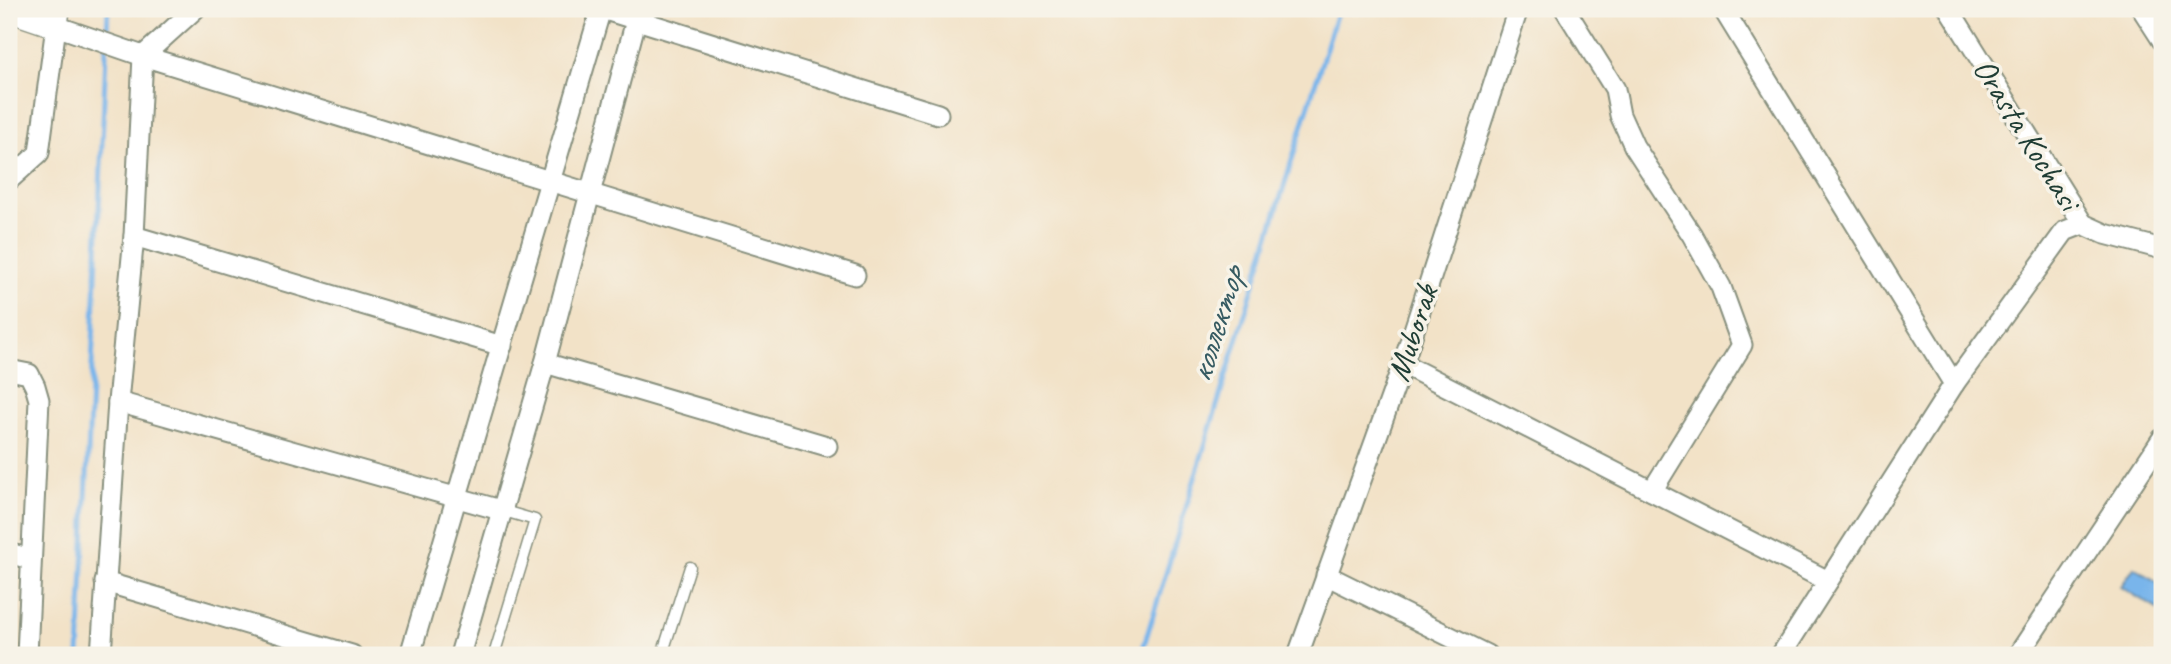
<svg xmlns="http://www.w3.org/2000/svg" width="2171" height="664" font-family="Caveat,sans-serif">
<style>
.water{fill:#79b5eb;stroke:#4c7990;stroke-width:2}
.lines{fill:none;stroke-linecap:round;stroke-linejoin:round}
.stream{stroke:#79b5eb;stroke-width:5}
.service-casing{stroke:#88907e;stroke-width:13}
.minor-casing{stroke:#88907e;stroke-width:23}
.tertiary-casing{stroke:#88907e;stroke-width:26}
.service{stroke:#fff;stroke-width:10}
.minor{stroke:#fff;stroke-width:19}
.tertiary{stroke:#fff;stroke-width:23}
.labels{text-anchor:middle;dominant-baseline:central;stroke-width:7;stroke-linejoin:round;paint-order:stroke}
.street-label{font-size:33px;fill:#1f3d34;stroke:#f7f3e8}
.water-label{font-size:35px;font-style:italic;fill:#365b62;stroke:#f7f3e8}
</style>
<rect width="100%" height="100%" fill="#f7f3e8"/>
<filter id="ink" filterUnits="userSpaceOnUse"><feTurbulence type="fractalNoise" baseFrequency=".0143" numOctaves="2"/><feDisplacementMap in="SourceGraphic" scale="14" xChannelSelector="R" yChannelSelector="G"/><feConvolveMatrix kernelMatrix="1 2 1 2 8 2 1 2 1" color-interpolation-filters="sRGB"/></filter>
<filter id="wash" filterUnits="userSpaceOnUse"><feTurbulence type="fractalNoise" baseFrequency=".00686" numOctaves="4" result="noise"/><feDisplacementMap in="SourceGraphic" scale="28" xChannelSelector="R" yChannelSelector="G"/><feGaussianBlur stdDeviation="1.57" result="paint"/><feColorMatrix in="noise" values="0 0 0 0 0 0 0 0 0 0 0 0 0 0 0 0 0 1.4 0 .05"/><feComposite in="paint" operator="in"/></filter>
<g filter="url(#wash)">
<rect width="100%" height="100%" fill="#f2e2c7"/>
<path class="water" d="M2134,567L2162,585V612L2121,587Z"/>
<g class="lines">
<g class="stream">
<path d="M79,655L108,9"/>
<path d="M1141,655L1338,9"/>
</g>
</g>
</g>
<g filter="url(#ink)">
<g class="lines">
<g class="service-casing">
<g id="service">
<path d="M494,655L535,520L504,511"/>
<path d="M662,655L690,567"/>
</g>
</g>
<g class="minor-casing">
<g id="minor">
<path d="M602,9L938,114"/>
<path d="M1565,9L1615,89L1620,115L1634,146L1692,235L1721,287L1742,345L1652,491"/>
<path d="M1723,9L1954,384"/>
<path d="M1949,9L2083,224"/>
<path d="M2142,9L2162,40"/>
<path d="M9,180L39,153L56,26L143,56L855,275"/>
<path d="M134,236L502,346"/>
<path d="M545,363L827,446"/>
<path d="M1403,364L1828,581"/>
<path d="M9,370L29,374L35,386L39,400L27,655"/>
<path d="M118,402L504,511"/>
<path d="M9,553L30,559"/>
<path d="M1326,575L1487,655"/>
<path d="M105,582L352,655"/>
<path d="M101,655L118,402L134,236L143,56L195,9"/>
<path d="M410,655L601,9"/>
<path d="M460,655L545,363L639,9"/>
<path d="M1298,655L1403,364L1518,9"/>
<path d="M1781,655L1954,384L2065,231L2083,224L2105,234L2162,249"/>
<path d="M2018,655L2162,439"/>
</g>
</g>
<g class="tertiary-casing">
<path id="tertiary" d="M9,10L56,26L58,9"/>
</g>
<use href="#service" class="service"/>
<use href="#minor" class="minor"/>
<use href="#tertiary" class="tertiary"/>
</g>
</g>
<g class="labels">
<g class="street-label">
<text transform="translate(2027 134) rotate(58)">Orasta Kochasi</text>
<text transform="translate(1412 333) rotate(-72)">Muborak</text>
</g>
<g class="water-label">
<text transform="translate(1216 325) rotate(-73)">коллектор</text>
</g>
</g>
<rect width="2171" height="664" fill="none" stroke="#f7f3e8" stroke-width="35"/>
</svg>
